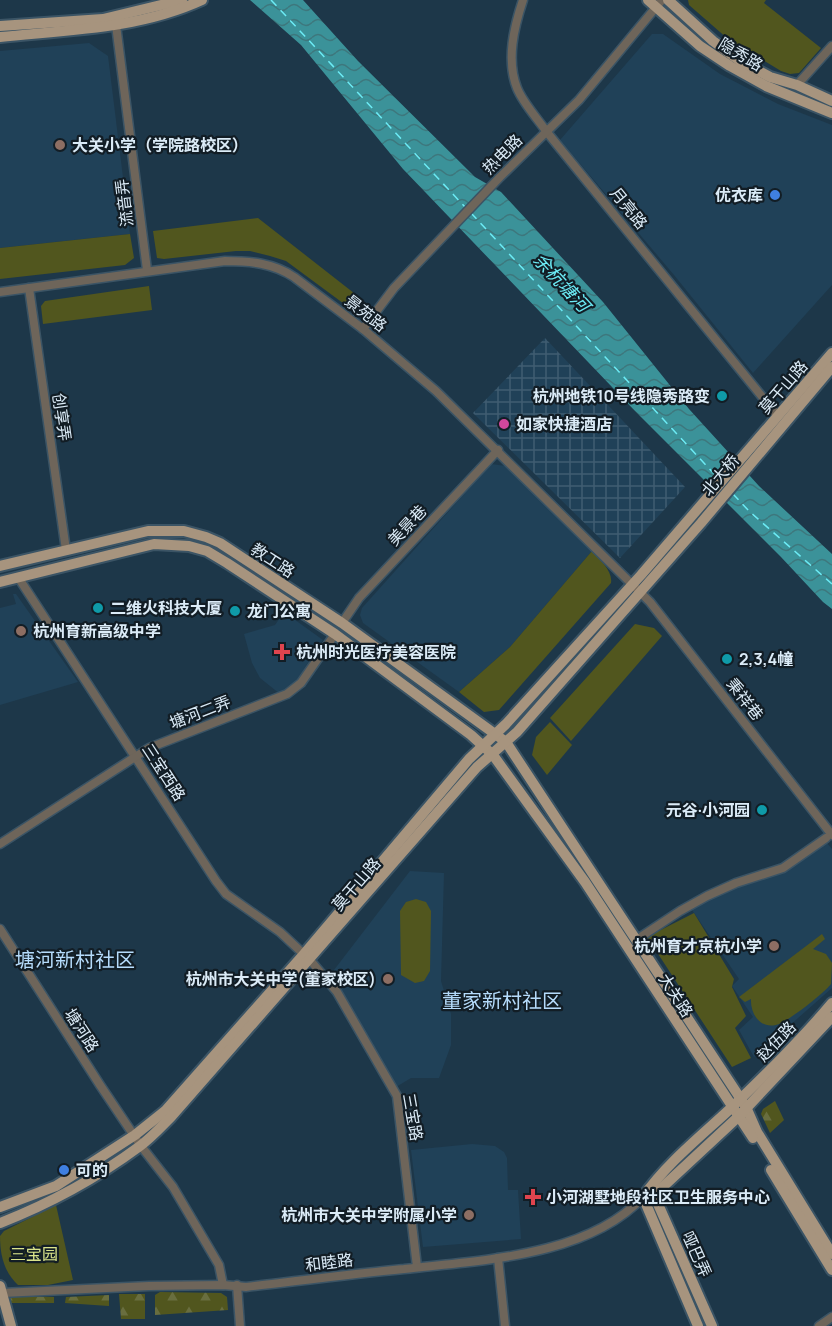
<svg xmlns="http://www.w3.org/2000/svg" width="832" height="1326" font-family="Manrope,'Noto Sans SC',sans-serif">
<style>
.built{fill:#204158}
.industrial{fill:url(#industrial-grid)}
.green{fill:#51561e}
.forest{fill:url(#forest-firs)}
.water{fill:url(#water-waves)}
.lines{fill:none;stroke-linecap:round;stroke-linejoin:round}
.ferry{stroke:#6cebf5;stroke-width:1.5;stroke-dasharray:8 6;stroke-linecap:butt}
.minor-casing{stroke:#3b5465;stroke-width:11}
.major-casing{stroke:#3b5465;stroke-width:14}
.minor{stroke:#6e655a;stroke-width:8}
.major{stroke:#a7947e;stroke-width:10}
.education-dot{fill:#8d6e63;stroke:#121d25;stroke-width:2}
.shop-dot{fill:#3f7fe0;stroke:#121d25;stroke-width:2}
.culture-dot{fill:#0f9aa8;stroke:#121d25;stroke-width:2}
.hotel-dot{fill:#d1479c;stroke:#121d25;stroke-width:2}
.health-dot{fill:#e0444e;stroke:#121d25;stroke-width:2}
.labels{text-anchor:middle;dominant-baseline:central;stroke-width:4.5;stroke-linejoin:round;paint-order:stroke}
.street-label{font-size:16px;fill:#dbebf7;stroke:#121d25}
.poi-label{font-size:16px;font-weight:bold;fill:#dbebf7;stroke:#121d25;text-anchor:start}
.park-label{font-size:16px;fill:#dae48b;stroke:#121d25}
.water-label{font-size:18px;font-style:italic;fill:#6cebf5;stroke:#121d25}
.quarter-label{font-size:20px;fill:#b5dbfb;stroke:#121d25}
</style>
<defs>
<pattern id="industrial-grid" width="8" height="8" patternUnits="userSpaceOnUse" patternTransform="scale(1.5)"><rect width="8" height="8" fill="#204158"/><path d="M0 4h8M4 0v8" fill="none" stroke="#405d71"/></pattern>
<pattern id="forest-firs" width="22" height="20" patternUnits="userSpaceOnUse" patternTransform="scale(1.5)"><rect width="22" height="20" fill="#51561e"/><path d="M5 1l3.5 6h-7zM16 11l3.5 6h-7z" fill="#696e3f"/></pattern>
<pattern id="water-waves" width="16" height="10" patternUnits="userSpaceOnUse" patternTransform="scale(1.5)"><rect width="16" height="10" fill="#3b9299"/><path d="M0 5q4-4 8 0t8 0" fill="none" stroke="#3d777d"/></pattern>
</defs>
<rect width="100%" height="100%" fill="#1d3749"/>
<g class="built">
<path d="M652,34H663L720,74L778,104L832,125V285L753,373L674,275L560,140Z"/>
<path d="M89,43L108,56L130,234L0,248V51Z"/>
<path d="M491,464L506,466L592,551L510,647L459,692L363,623L360,615L362,608Z"/>
<path d="M13,594H16L78,682L0,705V608L16,604Z"/>
<path d="M284,612L323,640L296,681L290,688L280,694L260,678L252,663L244,634L275,625Z"/>
<path d="M826,842L832,849V988L754,1057L739,1030L753,1017L732,986L739,979L690,907Z"/>
<path d="M410,871L444,873L441,981L451,1014V1045L439,1078H411L396,1087L334,977V970Z"/>
<path d="M472,1144L495,1146L504,1152L507,1158L508,1190H518L521,1239L423,1247L411,1150Z"/>
</g>
<path class="industrial" d="M545,338L685,487L620,558L473,413Z"/>
<g class="green">
<path d="M688,0H766L764,3L821,48L799,73L790,74L781,71L728,39L689,5Z"/>
<path d="M258,218L359,297L365,303L360,308L351,309L286,261L270,256L250,251H236L164,259L157,258L153,231Z"/>
<path d="M130,234L134,258L125,265L0,279V248Z"/>
<path d="M149,286L152,310L43,324L41,306L45,301Z"/>
<path d="M592,551C600,560 613,571 611,583L499,710L484,712L459,692L510,647Z"/>
<path d="M635,624L654,628L662,636L571,741L550,718Z"/>
<path d="M550,722L572,745L547,775L532,755L536,737Z"/>
<path d="M416,899L426,902L431,911L430,971L424,981L415,983L401,975L400,911L406,902Z"/>
<path d="M694,913L734,979L732,987L746,1016L735,1028L751,1058L732,1067L647,937Z"/>
<path d="M822,934L825,939L813,949L826,954L832,963L831,984C822,995 793,1017 781,1023C763,1032 750,1016 751,999L745,1002L739,997Z"/>
<path d="M56,1205L73,1280L48,1285H18C4,1272 0,1255 0,1236L4,1231Z"/>
</g>
<g class="forest">
<path d="M775,1101L784,1120L770,1133L761,1114L763,1109Z"/>
<path d="M160,1292L221,1293L227,1297L228,1310L155,1315V1295Z"/>
<path d="M119,1294H145V1319H121Z"/>
<path d="M109,1295V1306L65,1303L66,1297Z"/>
<path d="M7,1296L54,1297V1303H10Z"/>
</g>
<path class="water" d="M250,0H303L358,61L475,177L501,192L603,302L689,409L759,486L832,554V609L823,602L781,557L635,411L403,169L301,45Z"/>
<g class="lines">
<g class="ferry">
<path d="M271,0L465,207"/>
<path d="M471,213L717,477"/>
<path d="M733,494L749,511L832,584"/>
</g>
<g class="minor-casing">
<g id="minor">
<path d="M523,0C514,27 506,60 517,88C523,103 537,118 546,131L777,415"/>
<path d="M116,25L147,270"/>
<path d="M797,85L832,46"/>
<path d="M29,288L66,550"/>
<path d="M0,292L225,261C250,261 273,263 294,277L363,329L436,391L650,602L832,835"/>
<path d="M363,329L394,288L500,177L579,100L662,0"/>
<path d="M18,577L216,881L226,894L280,932L310,960L337,992L397,1096L417,1267"/>
<path d="M342,623L359,598L498,450"/>
<path d="M0,844L149,748L287,694L301,683L335,634"/>
<path d="M0,929L100,1085L141,1146L173,1187L219,1265L223,1285"/>
<path d="M642,936L680,911L707,896L736,883L783,868L826,838"/>
<path d="M498,1258L505,1326"/>
<path d="M237,1285L240,1326"/>
<path d="M2,1293L149,1286L223,1285L246,1287C298,1281 351,1274 404,1269C480,1260 587,1257 643,1197"/>
<path d="M819,1326L832,1317"/>
</g>
</g>
<g class="major-casing">
<g id="major">
<path d="M648,0L700,46L730,66L766,86L832,113"/>
<path d="M668,0L713,41L740,61L770,77L797,85L832,101"/>
<path d="M0,26L103,19L182,0"/>
<path d="M0,37C68,30 139,29 202,0"/>
<path d="M0,566L148,531H184L206,537L220,543L342,623L506,742L746,1107L757,1132L832,1254"/>
<path d="M0,582L154,544L189,546L207,551L227,563L335,634L471,735L493,755L585,882L753,1138"/>
<path d="M771,1170L832,1270"/>
<path d="M654,1195L712,1326"/>
<path d="M643,1197C667,1163 700,1137 730,1109C765,1075 801,1040 832,1003"/>
<path d="M643,1197L654,1195L738,1117L832,1017"/>
<path d="M643,1197L698,1326"/>
<path d="M0,1207L56,1186L135,1135L165,1111L304,954L469,759L506,724L641,575L832,353"/>
<path d="M0,1223C49,1204 98,1177 140,1146C151,1138 161,1127 171,1117L477,767L517,732L701,523L832,367"/>
<path d="M0,1286L11,1326"/>
</g>
</g>
<use href="#minor" class="minor"/>
<use href="#major" class="major"/>
</g>
<g class="education-dot">
<circle cx="60" cy="145" r="6"/>
<circle cx="21" cy="631" r="6"/>
<circle cx="774" cy="946" r="6"/>
<circle cx="388" cy="979" r="6"/>
<circle cx="469" cy="1215" r="6"/>
</g>
<g class="shop-dot">
<circle cx="775" cy="195" r="6"/>
<circle cx="64" cy="1170" r="6"/>
</g>
<g class="culture-dot">
<circle cx="722" cy="396" r="6"/>
<circle cx="98" cy="608" r="6"/>
<circle cx="235" cy="611" r="6"/>
<circle cx="727" cy="659" r="6"/>
<circle cx="762" cy="810" r="6"/>
</g>
<circle class="hotel-dot" cx="504" cy="424" r="6"/>
<g class="health-dot">
<path d="M279 643h6v6h6v6h-6v6h-6v-6h-6v-6h6z"/>
<path d="M530 1188h6v6h6v6h-6v6h-6v-6h-6v-6h6z"/>
</g>
<g class="labels">
<g class="street-label">
<text transform="translate(741 54) rotate(31)">隐秀路</text>
<text transform="translate(502 154) rotate(-45)">热电路</text>
<text transform="translate(124 203) rotate(-97)">流音弄</text>
<text transform="translate(629 208) rotate(51)">月亮路</text>
<text transform="translate(366 313) rotate(38)">景苑路</text>
<text transform="translate(783 387) rotate(-49)">莫干山路</text>
<text transform="translate(62 417) rotate(82)">创享弄</text>
<text transform="translate(720 475) rotate(-50)">北大桥</text>
<text transform="translate(407 525) rotate(-47)">美景巷</text>
<text transform="translate(273 560) rotate(33)">教工路</text>
<text transform="translate(745 699) rotate(52)">秉祥巷</text>
<text transform="translate(200 712) rotate(-21)">塘河二弄</text>
<text transform="translate(164 772) rotate(57)">三宝西路</text>
<text transform="translate(356 884) rotate(-49)">莫干山路</text>
<text transform="translate(676 995) rotate(57)">大关路</text>
<text transform="translate(82 1030) rotate(57)">塘河路</text>
<text transform="translate(776 1041) rotate(-46)">赵伍路</text>
<text transform="translate(413 1117) rotate(80)">三宝路</text>
<text transform="translate(697 1254) rotate(66)">哑巴弄</text>
<text transform="translate(329 1262) rotate(-7)">和睦路</text>
</g>
<g class="poi-label">
<text x="72" y="145">大关小学（学院路校区）</text>
<text x="763" y="195" text-anchor="end">优衣库</text>
<text x="710" y="396" text-anchor="end">杭州地铁10号线隐秀路变</text>
<text x="516" y="424">如家快捷酒店</text>
<text x="110" y="608">二维火科技大厦</text>
<text x="247" y="611">龙门公寓</text>
<text x="33" y="631">杭州育新高级中学</text>
<text x="296" y="652">杭州时光医疗美容医院</text>
<text x="739" y="659">2,3,4幢</text>
<text x="750" y="810" text-anchor="end">元谷·小河园</text>
<text x="762" y="946" text-anchor="end">杭州育才京杭小学</text>
<text x="376" y="979" text-anchor="end">杭州市大关中学(董家校区)</text>
<text x="76" y="1170">可的</text>
<text x="546" y="1197">小河湖墅地段社区卫生服务中心</text>
<text x="457" y="1215" text-anchor="end">杭州市大关中学附属小学</text>
</g>
<g class="park-label">
<text x="34" y="1254">三宝园</text>
</g>
<g class="water-label">
<text transform="translate(562 282) rotate(47)">余杭塘河</text>
</g>
<g class="quarter-label">
<text x="75" y="959">塘河新村社区</text>
<text x="502" y="1000">董家新村社区</text>
</g>
</g>
</svg>
